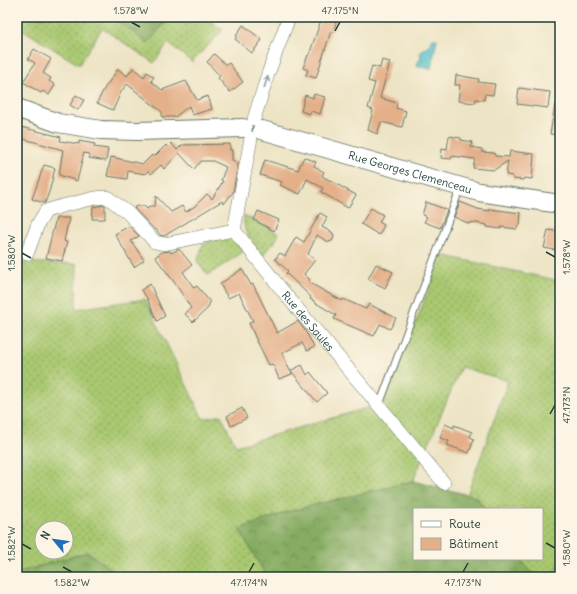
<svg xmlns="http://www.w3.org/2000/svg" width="577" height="594" font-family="Delius,sans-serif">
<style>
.grass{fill:url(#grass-dots);stroke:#648252;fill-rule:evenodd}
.forest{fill:url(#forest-crowns);stroke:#52744b}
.water{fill:url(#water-ripples);stroke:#3a7f80}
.building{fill:#e4b08a}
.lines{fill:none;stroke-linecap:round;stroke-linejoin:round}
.lane-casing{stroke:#677767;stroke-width:8}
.street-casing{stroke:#677767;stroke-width:14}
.secondary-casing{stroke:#677767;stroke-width:20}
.lane{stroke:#fff;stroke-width:6}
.street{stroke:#fff;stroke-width:13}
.secondary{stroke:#fff;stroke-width:18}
.oneway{stroke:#8f9e9a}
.ticks{fill:none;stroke:#1f3d34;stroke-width:1.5}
.labels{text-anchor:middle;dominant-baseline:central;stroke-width:3.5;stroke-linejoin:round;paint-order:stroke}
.street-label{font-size:11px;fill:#1f3d34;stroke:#fcf5e5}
.neatline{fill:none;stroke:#1f3d34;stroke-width:1.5}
.ticks-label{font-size:10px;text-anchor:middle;fill:#1f3d34}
</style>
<defs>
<pattern id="grass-dots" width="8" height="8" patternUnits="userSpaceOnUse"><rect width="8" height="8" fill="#a9c86f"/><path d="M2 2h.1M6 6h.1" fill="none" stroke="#89a45c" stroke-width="1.8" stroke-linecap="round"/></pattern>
<pattern id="forest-crowns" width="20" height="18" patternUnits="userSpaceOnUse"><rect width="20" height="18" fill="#86ac62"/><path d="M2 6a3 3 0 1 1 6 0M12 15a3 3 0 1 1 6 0" fill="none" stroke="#6d8d52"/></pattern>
<pattern id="water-ripples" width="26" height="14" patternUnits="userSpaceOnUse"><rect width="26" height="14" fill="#54c1cb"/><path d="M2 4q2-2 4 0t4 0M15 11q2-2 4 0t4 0" fill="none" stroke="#459ea6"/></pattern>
</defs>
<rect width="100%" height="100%" fill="#fcf5e5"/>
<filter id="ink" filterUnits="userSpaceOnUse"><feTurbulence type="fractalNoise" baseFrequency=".025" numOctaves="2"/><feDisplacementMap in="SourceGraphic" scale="8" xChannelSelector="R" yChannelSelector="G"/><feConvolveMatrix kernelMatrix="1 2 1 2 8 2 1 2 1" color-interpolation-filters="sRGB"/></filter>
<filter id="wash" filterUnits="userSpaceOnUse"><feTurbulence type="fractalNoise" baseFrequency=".012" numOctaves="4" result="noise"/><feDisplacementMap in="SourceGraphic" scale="16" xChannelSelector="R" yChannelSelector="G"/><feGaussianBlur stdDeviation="0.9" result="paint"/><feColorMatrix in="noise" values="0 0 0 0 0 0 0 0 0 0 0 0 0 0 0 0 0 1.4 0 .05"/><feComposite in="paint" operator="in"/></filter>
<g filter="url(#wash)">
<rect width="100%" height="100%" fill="#ede4c5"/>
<g class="grass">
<path d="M17,17H204L223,30L192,62L168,43L154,63L102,28L79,65L17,26Z"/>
<path d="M244,215L279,234L274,243L266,251L263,257C252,243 242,233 244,215Z"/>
<path d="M232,233L243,252L208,275L197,262L203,244Z"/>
<path d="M441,255L560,281V328L559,332L560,333V558L555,577C536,577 531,574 521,559H542V509H485L477,497L467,495L508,381L461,367L413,481L290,511L239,529L267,577H121L88,552L17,573V262L77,264L76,309L145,299L203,419L221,415L236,446L384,403L429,289ZM42,528H66V552H42Z"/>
</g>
<g class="forest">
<path d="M115,17H163L167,21L147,44Z"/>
<path d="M413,481L477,497L485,509H414V559H521L530,572L545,577H267L239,529L290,511Z"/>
<path d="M88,552L121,577H17V573Z"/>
</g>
<path class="water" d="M433,39H437V40L431,68L430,69L416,65L421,58L420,52L426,48Z"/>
<g id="blocks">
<g class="building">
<path d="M322,17H338L333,32L331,31L316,78L306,75L308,70L303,68L308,55H309Z"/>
<path d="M243,25L262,40L252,53L235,39L237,37L236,36Z"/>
<path d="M34,49L51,59L43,73L51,78L49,81L55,85L49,95L43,91L41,93L23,82L35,63L28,59Z"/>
<path d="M214,54L226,65L229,63L243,82L230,92L218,78L220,76L207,62Z"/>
<path d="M382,60L390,62L380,98L397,103L396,108L406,111L402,127L381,122L377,134L368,130L373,110L368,108L375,83L368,81L372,66L380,68Z"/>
<path d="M133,68L144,77L147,72L154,77L151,81L162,90L186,81L197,100L208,96L212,109L192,115L189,106L175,117H162V112L127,84L121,92L113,110L97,103L104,89L118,69L127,76Z"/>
<path d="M456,75L479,79L478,82L495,84L493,95L485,94L484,100L476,99L475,103L458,101L460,85H455Z"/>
<path d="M519,88L550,92L548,108L517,104Z"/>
<path d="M314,94L325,97L320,114L311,111L310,114L301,111L305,95L313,98Z"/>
<path d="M76,95L84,100L78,110L70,105Z"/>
<path d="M555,105L560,106V135L550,134Z"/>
<path d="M17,126L61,137L60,141L79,144V141L95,144L94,147L108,149L106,161L89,158V154L84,153L77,181L59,175L63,150L17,137Z"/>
<path d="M449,136L461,138V140L472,142L471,147L482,149V152L494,153L495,156L509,157L510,151L534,154L532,179L524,178L523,180L513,179V176L506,175L508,161L494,170L473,168L475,159L452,156L451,159L441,158L442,148L447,149Z"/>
<path d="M171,143L177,150L182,145L230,144V150H232V160L238,163L233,192L224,204L222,201L164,236L160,235L156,229L155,230L134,208L137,206H144L147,209L150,206H155L156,196L171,212L182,206L186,212L195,206L207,194L212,199L223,181L221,180L226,167L213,161H201L194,169L179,153L164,169L161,165L151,174L148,171L145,174L128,171L127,179L107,176L111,157L143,164L152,155L154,157L166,145L167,147Z"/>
<path d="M304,157L316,162L314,166L324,172L322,176L356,195L348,208L321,192L323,188L307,179L300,194L280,185L282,182L260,175L265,160L298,170Z"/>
<path d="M44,165L55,168L50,189L45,203H44L32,199Z"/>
<path d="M426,202L447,210L440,228L424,222L427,217L422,215Z"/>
<path d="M460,202L478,209L490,211V209L521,213L520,225H518L517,229L501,227V229L487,227V225L471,222L470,224L454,217Z"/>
<path d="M105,205V219H92L93,207Z"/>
<path d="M371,208L383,215L379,222L384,225L379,235L361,224Z"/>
<path d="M258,211L279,220L274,231L254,220Z"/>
<path d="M320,213L327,217L322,227L333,233L334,237L332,241L328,242L317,235L308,254L315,260L304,274L310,280L308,282L342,301L343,299L366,309L369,304L396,318L390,329L380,324L374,336L334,319L336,315L314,302V301L310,299L311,297L286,273L288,271L275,259L280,253L285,256L296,237L304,242Z"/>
<path d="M56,218H69L64,241L67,242L62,261L46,258Z"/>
<path d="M129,226L139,236L131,241L144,260L134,267L115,234Z"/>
<path d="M548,230L560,232V251L544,248Z"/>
<path d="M179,249L192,265L183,272L194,288L197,286L210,302L208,308L193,322L185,314L191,308L175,283L155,257L162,252L170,251L171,253Z"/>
<path d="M376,264L393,272L385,288L368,279Z"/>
<path d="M242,269L251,285L253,284L277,333L298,321L306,332L314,347L307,351L302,343L282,353L290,371L302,365L307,375L310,372L327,393L317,402L291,371L292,374L279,379L274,367L272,364L269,365L256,339L249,323L253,321L239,293L228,298L220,284Z"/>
<path d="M150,284L165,316L157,321L147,298L141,290Z"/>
<path d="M242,408L247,418L231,426L227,416Z"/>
<path d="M445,424L454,428V425L472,432L470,437L474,439L469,453L447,445L449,441L440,438Z"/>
</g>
</g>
</g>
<g filter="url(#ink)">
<use href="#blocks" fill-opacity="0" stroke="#677767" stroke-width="1"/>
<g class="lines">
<g class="lane-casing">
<path id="lane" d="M379,406L460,189"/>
</g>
<g class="street-casing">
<g id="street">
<path d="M254,119L268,74L289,17"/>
<path id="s1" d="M251,138L234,230L286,295L444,483"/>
<path d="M27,254L38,224L46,211L62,206L95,198L107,197L128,213L155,242L164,244L234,230"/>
</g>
</g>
<g class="secondary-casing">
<g id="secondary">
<path d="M17,108L58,123L101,130L137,131L243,128"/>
<path id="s2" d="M262,130L479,192L560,204"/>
</g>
</g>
<use href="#lane" class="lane"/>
<use href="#street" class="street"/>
<use href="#secondary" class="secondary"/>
</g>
<defs><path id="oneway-shaft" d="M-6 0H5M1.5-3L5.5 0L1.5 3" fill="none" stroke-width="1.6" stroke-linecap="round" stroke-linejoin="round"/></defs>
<use class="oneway" href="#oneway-shaft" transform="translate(266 82) rotate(-72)"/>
</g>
<path class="ticks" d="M131,22L140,27M335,31L340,22M546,252L555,257M22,253L31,258M550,414L555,405M546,543L555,548M22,544L31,549M63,567L72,572M249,572L254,563M463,572L468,563"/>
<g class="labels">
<g class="street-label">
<text stroke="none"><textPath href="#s2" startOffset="154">Rue Georges Clemenceau</textPath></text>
<text stroke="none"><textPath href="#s1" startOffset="211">Rue des Saules</textPath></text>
</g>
</g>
<rect width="577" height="594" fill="none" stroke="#fcf5e5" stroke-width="44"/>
<rect x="413" y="508" width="130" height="52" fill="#fcf5e5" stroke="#a4ab9e"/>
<rect x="421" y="521" width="20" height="6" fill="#ffffff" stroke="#a4ab9e"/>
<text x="449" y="528" font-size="12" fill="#1f3d34">Route</text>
<rect x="421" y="538" width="20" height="12" fill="#e4b08a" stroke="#a4ab9e"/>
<text x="449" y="548" font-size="12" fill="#1f3d34">Bâtiment</text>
<g transform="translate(54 540) rotate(299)"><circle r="19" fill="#fcf5e5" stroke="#a4ab9e"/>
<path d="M0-3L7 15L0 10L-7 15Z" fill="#1f6fb2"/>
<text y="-6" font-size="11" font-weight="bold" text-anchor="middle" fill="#1f3d34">N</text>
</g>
<rect x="22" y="22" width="533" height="550" class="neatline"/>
<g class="ticks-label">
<text x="131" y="14">1.578°W</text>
<text x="340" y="14">47.175°N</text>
<text transform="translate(11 253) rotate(-90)" y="4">1.580°W</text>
<text transform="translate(566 257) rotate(-90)" y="4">1.578°W</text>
<text transform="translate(566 405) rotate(-90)" y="4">47.173°N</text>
<text transform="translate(11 544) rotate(-90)" y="4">1.582°W</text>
<text transform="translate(566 548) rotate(-90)" y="4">1.580°W</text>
<text x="72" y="586">1.582°W</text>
<text x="249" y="586">47.174°N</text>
<text x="463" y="586">47.173°N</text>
</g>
</svg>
